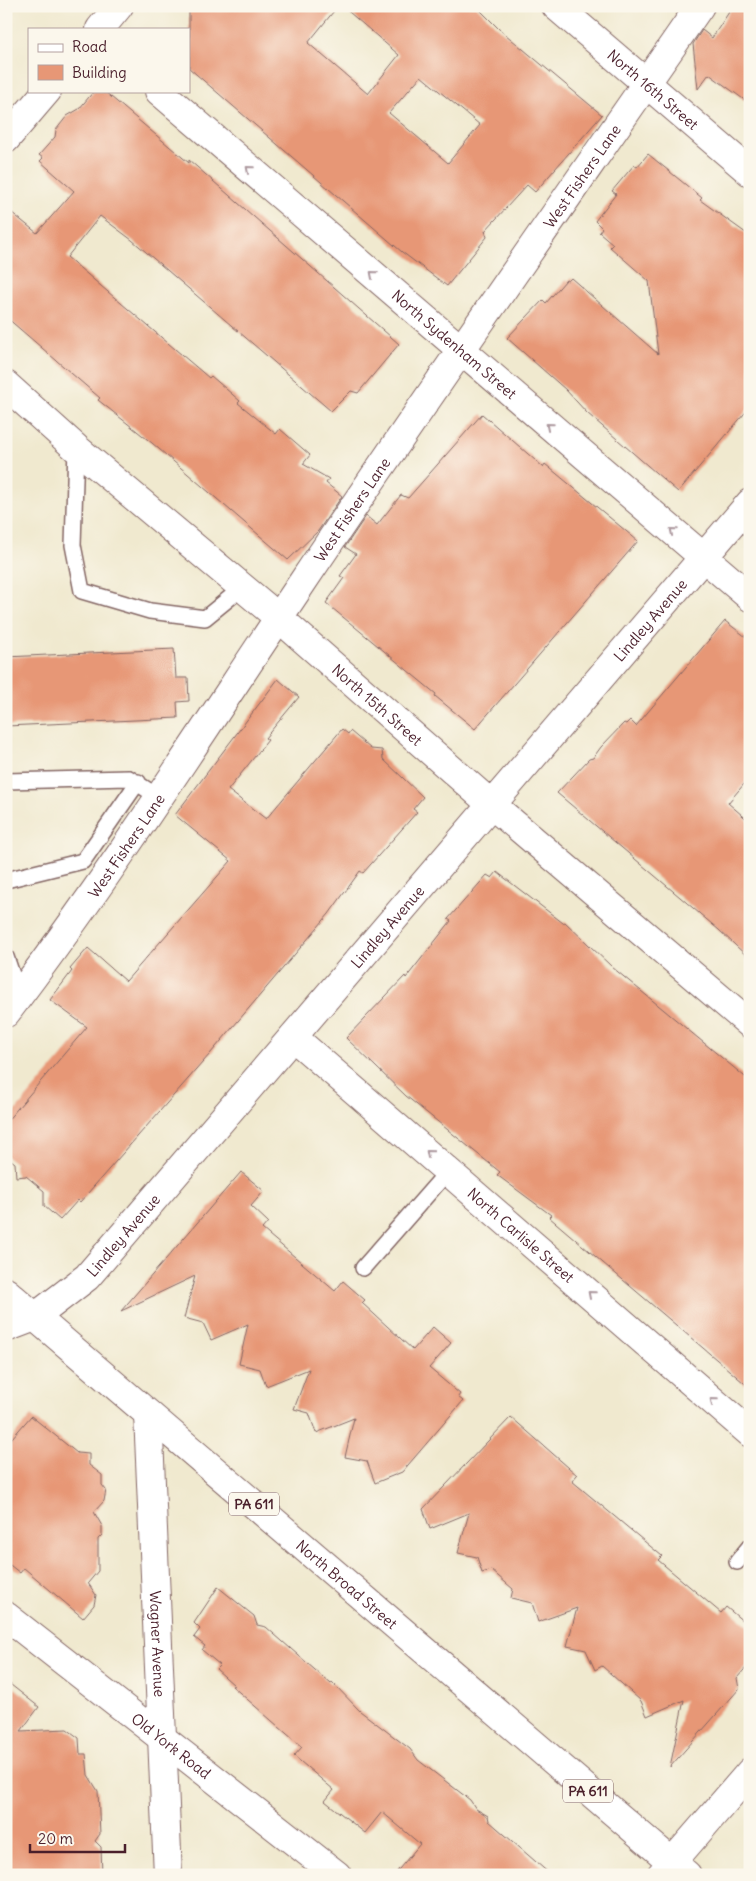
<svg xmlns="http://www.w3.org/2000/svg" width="756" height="1881" font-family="Delius,sans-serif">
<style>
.building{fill:#e79776;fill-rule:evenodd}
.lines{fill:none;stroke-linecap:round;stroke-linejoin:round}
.service-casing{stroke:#846664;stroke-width:18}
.minor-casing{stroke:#846664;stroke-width:30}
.tertiary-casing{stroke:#846664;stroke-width:30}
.primary-casing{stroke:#846664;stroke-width:30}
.service{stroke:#fff;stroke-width:15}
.minor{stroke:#fff;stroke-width:28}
.tertiary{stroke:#fff;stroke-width:28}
.primary{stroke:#fff;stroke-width:28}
.oneway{stroke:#ae9aa0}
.labels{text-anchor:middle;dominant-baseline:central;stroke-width:4;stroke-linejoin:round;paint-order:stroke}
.shield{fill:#fbf7ec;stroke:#7f6065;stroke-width:1}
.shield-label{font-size:14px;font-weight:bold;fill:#4a1f2b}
.street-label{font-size:15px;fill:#4a1f2b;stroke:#fbf7ec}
</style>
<rect width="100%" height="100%" fill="#fbf7ec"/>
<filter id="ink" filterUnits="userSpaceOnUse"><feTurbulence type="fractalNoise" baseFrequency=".02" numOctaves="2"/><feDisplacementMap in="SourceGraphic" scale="10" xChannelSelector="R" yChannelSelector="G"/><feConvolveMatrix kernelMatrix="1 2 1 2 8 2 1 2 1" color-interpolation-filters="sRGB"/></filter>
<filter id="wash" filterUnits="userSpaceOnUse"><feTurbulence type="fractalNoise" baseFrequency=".0096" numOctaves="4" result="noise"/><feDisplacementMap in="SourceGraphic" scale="20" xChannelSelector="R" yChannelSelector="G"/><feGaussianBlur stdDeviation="1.12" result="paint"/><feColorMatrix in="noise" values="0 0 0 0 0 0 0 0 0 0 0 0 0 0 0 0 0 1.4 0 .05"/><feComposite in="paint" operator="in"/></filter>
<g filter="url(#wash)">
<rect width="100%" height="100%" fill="#f0e9cf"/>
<g id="blocks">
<g class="building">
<path d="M189,6H338L308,43L368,94L399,55L342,6H476L499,29L602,115L535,192L527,185L485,231L487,237L447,286L402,252L189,68ZM421,76L480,125L448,163L389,113Z"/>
<path d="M733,6H750V104L709,74L698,89L693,44L702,30L712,38Z"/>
<path d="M94,91H104L189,163V160L399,344L358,393L351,391L331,411L132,240L100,216L67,257L209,378L211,376L240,401L238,403L276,434L280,429L310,455L303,464L329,479L326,483L342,496L318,531L288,560L152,443L98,400L100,398L6,317V208L37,233L74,191L40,161L43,158L39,155L55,137L56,130L67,116L79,109Z"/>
<path d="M648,154L702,198L700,200L750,236V407L678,492L587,413L566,390L507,338L543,300L546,303L566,280L568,281L571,278L658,354L649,281L610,247L613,244L599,232L602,228L595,221L616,194L612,191L634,165L637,167Z"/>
<path d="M482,414L543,467L545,464L638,541L475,729L435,696L436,694L326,603L344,578L340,576L356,554L345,547L366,516L377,525L401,495L408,498Z"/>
<path d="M725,621L750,640V777L728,803L750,822V959L719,930L557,793L589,759L593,758L601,747L624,723L626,724L630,720L636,726Z"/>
<path d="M174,649L176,678H188L189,701L177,702L178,718L6,726V657Z"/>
<path d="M278,679L299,697L265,738L268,740L228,790L266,819L342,729L348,734L350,731L371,749L382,750L383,759L423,797L413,809L417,812L363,873L360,871L329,914L210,1054L80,1202L78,1200L60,1220L44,1206V1191L26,1176L16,1177L15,1163L6,1156V1122L87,1027L50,1000L72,971L70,969L88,948L126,981L231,861L175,815Z"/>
<path d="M497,872L563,923L565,922L612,967L750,1081V1388L549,1217L551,1215L497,1175L500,1172L406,1096L346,1038L405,976L406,978L451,921L448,919L487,875L492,878Z"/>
<path d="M241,1172L264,1191L251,1206L268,1222L262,1229L335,1291L343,1281L365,1300L362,1303L413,1350L433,1327L451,1343L429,1368L460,1394L458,1397L463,1401L402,1472L375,1483L367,1461L345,1457L354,1418L316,1433L309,1413L294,1409L309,1369L266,1386L260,1369L239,1364L248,1324L211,1340L203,1323L184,1318L195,1276L121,1311Z"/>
<path d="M31,1416L77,1453L89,1454V1465L102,1475V1485L106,1490L104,1501L94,1512L102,1526V1535L98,1539V1571L88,1583L96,1595L94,1605L83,1618L24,1568L20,1573L6,1562V1445Z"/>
<path d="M511,1417L577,1475L572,1481L662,1556L658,1560L721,1613L726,1607L750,1627V1663L737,1678L739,1689L670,1767L684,1700L647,1716L641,1701L602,1666L595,1670L586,1650L567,1646L577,1608L538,1622L532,1603L511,1598L513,1589L491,1570L482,1573L477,1557L458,1553L469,1513L430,1529L423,1509Z"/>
<path d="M218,1587L254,1616L257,1625L266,1627L331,1684L332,1682L360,1711L410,1749L418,1760L470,1800L476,1809L488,1816L489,1821L551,1875H394L420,1844L382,1812L365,1833L325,1801L334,1790L294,1756L302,1747L232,1686L234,1685L216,1669L220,1665L202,1650L205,1646L194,1637L200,1629L194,1623Z"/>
<path d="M6,1681L39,1707L21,1731L67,1729L79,1738L80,1754H86L88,1775L98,1791L100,1834L95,1841L101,1847L102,1875H6Z"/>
</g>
</g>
</g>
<g filter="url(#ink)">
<use href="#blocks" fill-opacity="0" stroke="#846664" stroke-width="1"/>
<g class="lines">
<g class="service-casing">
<g id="service">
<path d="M76,448L73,545L82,591L150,611L205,618L243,587"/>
<path d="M6,781L129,778L160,798"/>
<path d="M6,880L83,861L138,782"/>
<path d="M6,957L19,995"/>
<path d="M363,1268L449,1170"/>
<path d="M737,1562L750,1546"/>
</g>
</g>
<g class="minor-casing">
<g id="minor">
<path id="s1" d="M556,6L750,172"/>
<path d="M100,29L119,6"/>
<path id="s2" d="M159,91L750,597"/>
<path d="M6,139L47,91"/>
<path id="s3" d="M6,385L76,448L279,618L492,805L750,1024"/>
<path id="s4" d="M6,1013C112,874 205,727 302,583C432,389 567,198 700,6"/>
<path id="s5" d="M293,1037L750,1433"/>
<path id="s6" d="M6,1328L35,1317L87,1277L750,503"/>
<path id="s7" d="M148,1414L168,1875"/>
<path d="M661,1875L750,1772"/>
</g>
</g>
<g class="tertiary-casing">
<g id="tertiary">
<path id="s8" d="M6,1616L337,1875"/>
</g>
</g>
<g class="primary-casing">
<g id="primary">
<path id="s9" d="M6,1292L687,1875"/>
</g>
</g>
<use href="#service" class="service"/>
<use href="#minor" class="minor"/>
<use href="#tertiary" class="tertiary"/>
<use href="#primary" class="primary"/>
</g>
<defs><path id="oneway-chevron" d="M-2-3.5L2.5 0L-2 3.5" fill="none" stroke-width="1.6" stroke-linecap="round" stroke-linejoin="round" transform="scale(1.25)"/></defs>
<g class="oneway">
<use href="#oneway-chevron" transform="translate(249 169) rotate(-139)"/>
<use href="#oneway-chevron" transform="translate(373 274) rotate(-139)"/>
<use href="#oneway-chevron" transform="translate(549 426) rotate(-140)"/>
<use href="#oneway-chevron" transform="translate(673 531) rotate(-140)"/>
<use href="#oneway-chevron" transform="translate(429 1153) rotate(-139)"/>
<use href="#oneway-chevron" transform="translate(591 1294) rotate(-139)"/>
<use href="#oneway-chevron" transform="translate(713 1401) rotate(-139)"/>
</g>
</g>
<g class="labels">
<g class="shield">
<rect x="229" y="1492.5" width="50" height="23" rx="4"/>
<rect x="563" y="1779.5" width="50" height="23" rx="4"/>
</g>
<g class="shield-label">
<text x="254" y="1504">PA 611</text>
<text x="588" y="1791">PA 611</text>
</g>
<g class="street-label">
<text stroke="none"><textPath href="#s1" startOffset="128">North 16th Street</textPath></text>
<text stroke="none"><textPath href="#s4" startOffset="1016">West Fishers Lane</textPath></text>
<text stroke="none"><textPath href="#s2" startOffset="389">North Sydenham Street</textPath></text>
<text stroke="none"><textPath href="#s4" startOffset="611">West Fishers Lane</textPath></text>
<text stroke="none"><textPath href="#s6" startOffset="962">Lindley Avenue</textPath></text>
<text stroke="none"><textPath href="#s3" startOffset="490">North 15th Street</textPath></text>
<text stroke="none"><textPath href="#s4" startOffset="206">West Fishers Lane</textPath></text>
<text stroke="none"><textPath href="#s6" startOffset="558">Lindley Avenue</textPath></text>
<text stroke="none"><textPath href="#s6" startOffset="152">Lindley Avenue</textPath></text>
<text stroke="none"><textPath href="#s5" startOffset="302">North Carlisle Street</textPath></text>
<text stroke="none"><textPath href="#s9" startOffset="449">North Broad Street</textPath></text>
<text stroke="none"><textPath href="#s7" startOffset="230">Wagner Avenue</textPath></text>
<text stroke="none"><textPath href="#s8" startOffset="210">Old York Road</textPath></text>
</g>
</g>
<rect width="756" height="1881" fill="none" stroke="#fbf7ec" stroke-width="25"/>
<rect x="28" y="28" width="162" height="65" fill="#fbf7ec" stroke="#b4a19f"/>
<rect x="38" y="44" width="25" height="8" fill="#ffffff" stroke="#b4a19f"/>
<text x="72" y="52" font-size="15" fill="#4a1f2b">Road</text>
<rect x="38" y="65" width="25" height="15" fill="#e79776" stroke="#b4a19f"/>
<text x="72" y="78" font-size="15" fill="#4a1f2b">Building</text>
<path d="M30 1844v8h95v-8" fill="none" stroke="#4a1f2b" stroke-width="2.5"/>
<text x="38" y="1844" font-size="15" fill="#4a1f2b" stroke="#fbf7ec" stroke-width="4" paint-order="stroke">20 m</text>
</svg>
